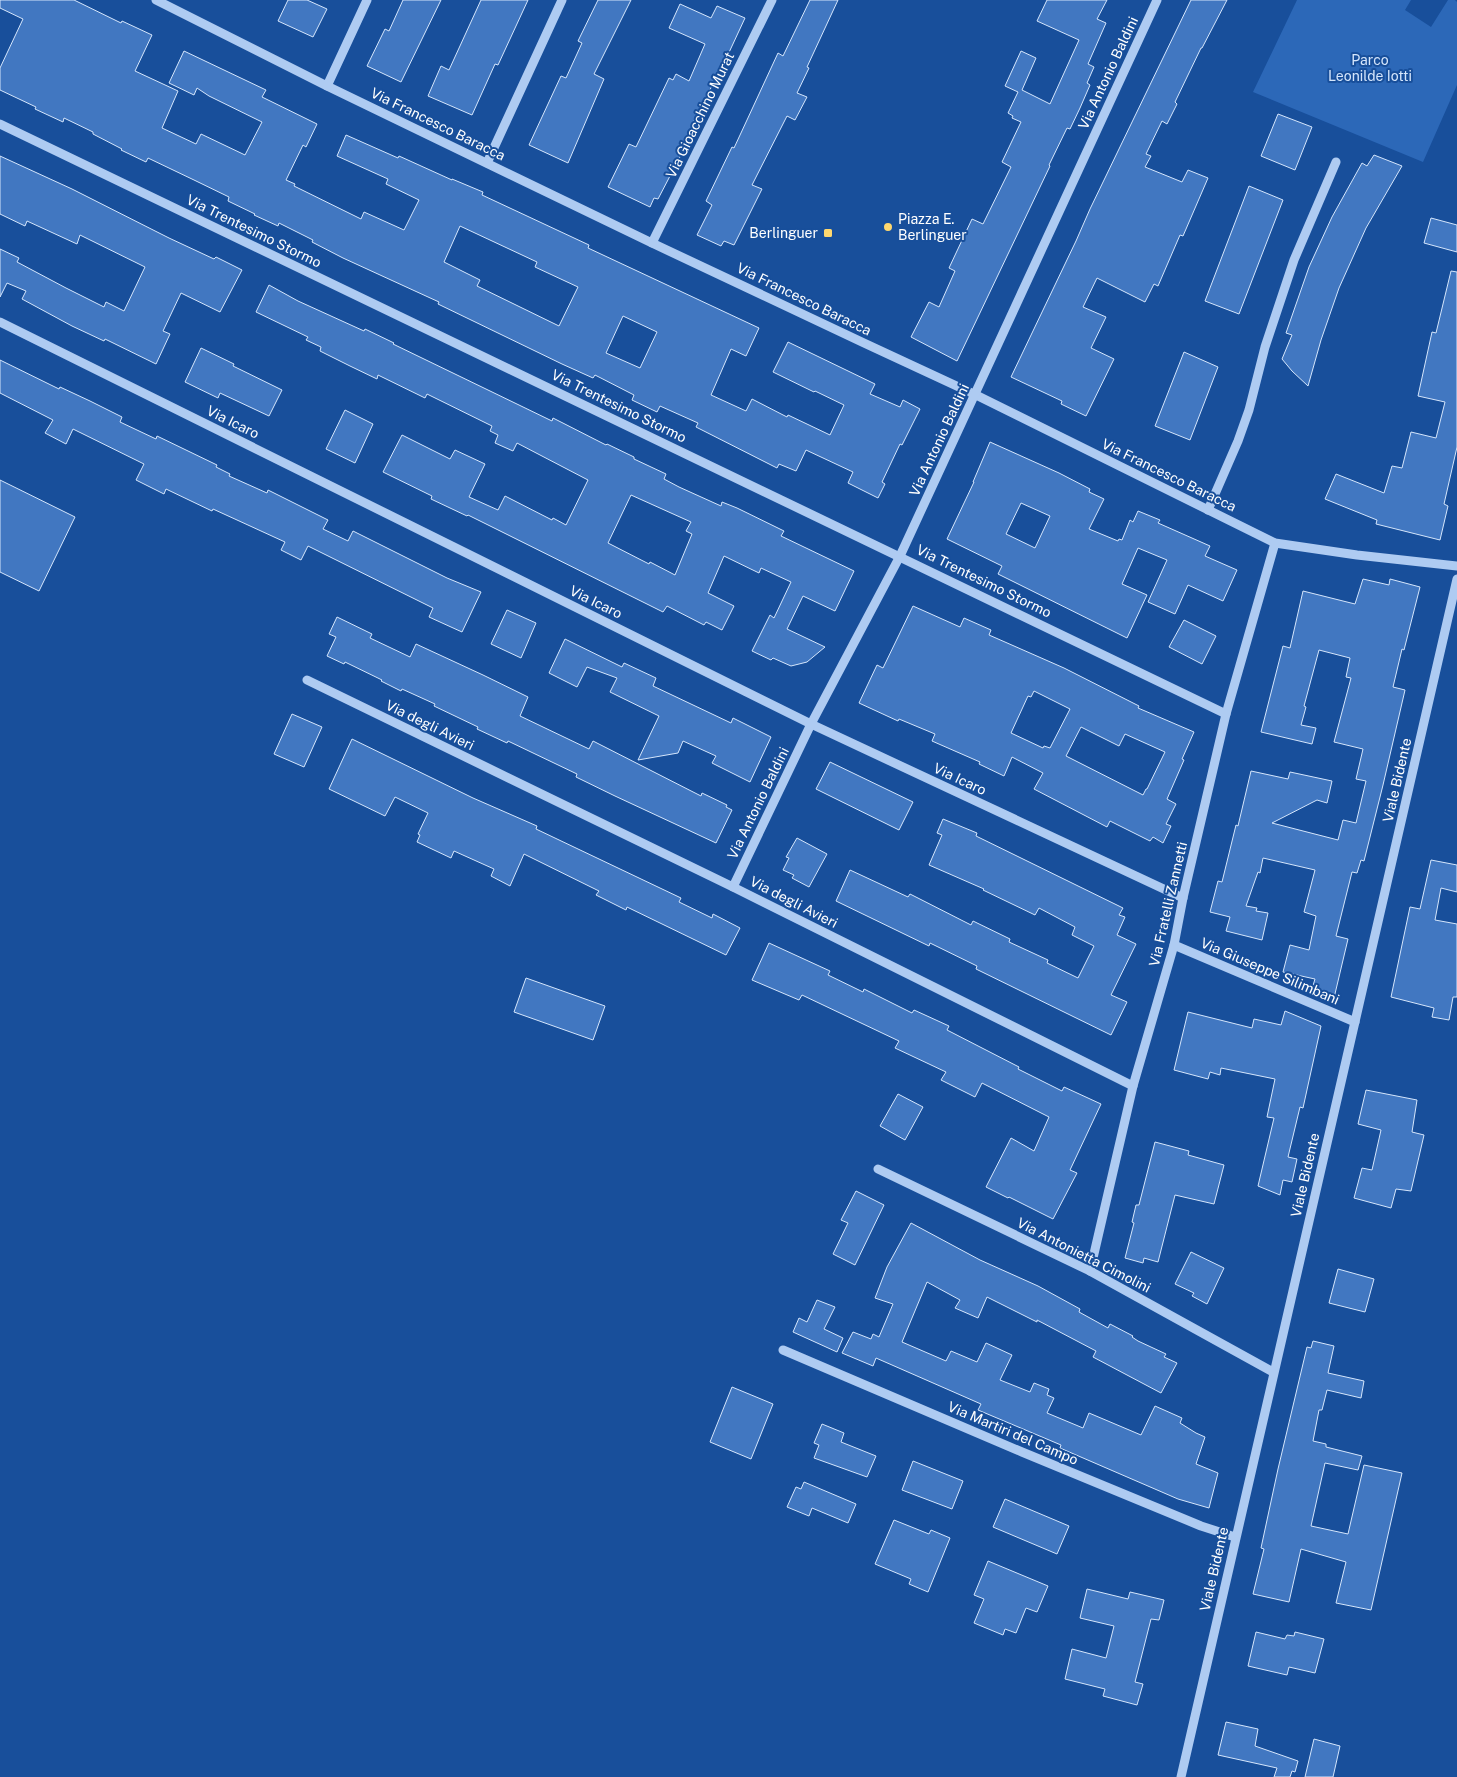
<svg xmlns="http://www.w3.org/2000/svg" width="1457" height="1777" font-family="'Public Sans',sans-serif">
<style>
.green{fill:#2c68b8}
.building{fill:#4177c1;stroke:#d5e6fc;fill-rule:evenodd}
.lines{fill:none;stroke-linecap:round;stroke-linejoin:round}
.minor{stroke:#aecbf2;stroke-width:9}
.poi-dot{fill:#ffd86f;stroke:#184f9b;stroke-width:2}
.labels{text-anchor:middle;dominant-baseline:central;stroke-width:4;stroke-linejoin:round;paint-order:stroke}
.park-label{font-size:14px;fill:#d5e6fc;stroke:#184f9b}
.street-label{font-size:14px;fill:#fff;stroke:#184f9b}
.poi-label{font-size:14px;fill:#fff;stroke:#184f9b;text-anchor:start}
</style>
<rect width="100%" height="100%" fill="#184f9b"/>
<path class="green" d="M1297,0H1411L1405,10L1431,27L1448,0H1455L1457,2V85L1423,162L1253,92Z"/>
<g class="building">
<path d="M0,0H74L121,23L122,21L152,35L135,71L178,91L162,128L196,144L201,134L245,155L262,122L209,96L197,88L194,95L169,83L184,51L266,90L262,97L317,124L306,147L303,145L286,180L295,184L294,186L361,219L364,212L404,230L419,200L386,184L388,179L337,156L346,135L398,158L399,156L452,180V179L483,192L482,195L589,245L588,248L759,328L746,356L731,349L711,395L746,411L752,399L787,417L788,415L830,435L844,405L815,391L814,392L773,372L788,342L875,384L870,394L900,407L903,400L920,409L902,445L900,444L882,482L885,484L878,498L848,483L853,472L806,450L796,471L779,464L777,468L696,427L698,423L660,406L657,412L632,400L634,395L595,375L593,378L562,364L438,304L439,302L343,258L312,242L313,240L279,223L278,226L254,215L255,214L228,201L229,197L194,180L148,158L146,162L121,150L122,149L93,134V132L64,118L63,122L35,109L36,107L0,90V68L23,19L0,8ZM460,226L537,262L535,267L578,287L559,326L477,286L480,280L444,262ZM623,316L657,332L640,368L606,353Z"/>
<path d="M288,0H307L327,9L313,37L278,21Z"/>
<path d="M403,0H441L401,82L367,66L385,29L389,31Z"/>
<path d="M481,0H528L498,65L495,64L472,115L428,96L441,66L449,70Z"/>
<path d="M598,0H631L594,74L604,79L568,163L529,145L561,76L566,78L582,43L578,41Z"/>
<path d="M810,0H838L807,67L809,68L797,93L807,97L795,120L787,116L752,185L762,189L734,245L724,241L721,246L697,235L712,205L706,201L732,147L734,148L747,120L778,53L783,56Z"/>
<path d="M1047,0H1107L1097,19L1106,23L1088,64L1094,67L1087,83L1090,85L1080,108L1070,129L1067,128L1049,165L1050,166L957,361L911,337L929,302L939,307L955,271L949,268L972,219L983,224L1011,167L1002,162L1021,122L1012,118L1013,116L1008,113L1018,92L1005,86L1021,51L1036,58L1022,90L1050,104L1079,40L1037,21Z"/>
<path d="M1191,0H1227L1202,48H1201L1175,102L1177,104L1167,124L1162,121L1146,154L1151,156L1145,167L1182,182L1188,170L1208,178L1183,236L1180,235L1158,286L1154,284L1145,302L1097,278L1083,307L1106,317L1091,348L1114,359L1086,416L1061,404L1062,401L1011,377L1076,241L1090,209Z"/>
<path d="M680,4L711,18L717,6L745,18L719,74H718L692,125L695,126L682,153L658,199L654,198L650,207L608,187L629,144L636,147L669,78L673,80L676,74L689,81L705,44L669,28Z"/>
<path d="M1278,114L1312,127L1295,170L1261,156Z"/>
<path d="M1374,155L1402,166L1366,228L1339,288L1321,340L1308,386L1292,371L1282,359L1292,335L1286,333L1309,267L1332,217L1362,163L1367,166Z"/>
<path d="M0,156L72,189L169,238L214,259L216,257L242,270L220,312L181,293L163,331L170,334L156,364L105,339L104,341L72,326L22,299L26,291L7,283L0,297V249L19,258L17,262L66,288L104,307L106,302L124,311L145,267L80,235L77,244L27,221L25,226L0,214Z"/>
<path d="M1249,186L1283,200L1239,314L1205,301Z"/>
<path d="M1431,218L1457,225V252L1424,243Z"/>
<path d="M1451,271L1457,272V447L1444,504L1448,506L1440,540L1376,524L1377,520L1325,499L1336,474L1384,493L1392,466L1402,468L1411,432L1436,438L1445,402L1418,396L1432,332L1436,333Z"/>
<path d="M269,285L298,301L364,331L365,329L394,343L393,344L552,421L553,418L606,445L607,444L634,457V459L666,474L664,479L679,487L721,506L722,502L737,508L784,531L781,536L854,571L835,611L803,596L787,629L825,647L807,662L791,666L773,658L771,660L752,651L770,615L774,618L791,582L761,568L759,573L724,556L708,593L734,606L722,630L706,622L704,625L667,606L663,612L468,515L467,516L431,499L432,496L383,472L402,435L450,459L455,450L485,464L469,497L498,510L505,496L552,520L553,518L566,525L588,480L517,443L513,451L495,443L498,435L490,431L492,426L427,394L425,398L378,375L377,379L350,366L320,351L321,347L306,340L308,337L256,312ZM631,495L691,522L686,531L692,534L675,575L650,562L649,564L608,543Z"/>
<path d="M201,348L234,364L233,366L282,390L269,416L220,393L218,398L185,382Z"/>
<path d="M1184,352L1218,367L1190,440L1155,426Z"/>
<path d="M0,360L59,389L60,387L90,401L122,417L120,422L156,439L157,436L217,465L216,467L230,474L229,476L267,493L268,490L328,520L323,529L348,541L353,531L447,578L481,592L462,632L429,617L433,608L308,546L301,560L281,550L285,542L213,509L212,511L166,489L164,494L136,480L144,464L73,429L66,444L45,433L53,420L0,393Z"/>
<path d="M345,410L373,424L355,463L326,449Z"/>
<path d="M990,442L1059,473L1090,489L1089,492L1104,499L1089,529L1118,541L1119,539L1122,540L1130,520L1133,522L1138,511L1160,520L1158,523L1210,546L1205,556L1237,570L1223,601L1188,585L1175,614L1148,602L1167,560L1138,548L1122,584L1147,595L1127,638L998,574L1002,566L947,539L974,482H973ZM1021,503L1050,516L1035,548L1006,534Z"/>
<path d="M0,480L75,517L39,591L0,572Z"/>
<path d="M1363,579L1389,585L1390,579L1420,587L1404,650L1402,649L1393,687L1405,690L1383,785L1364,861L1361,860L1357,873L1352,872L1336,936L1348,939L1334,998L1311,992L1315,979L1283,972L1290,945L1309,950L1316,916L1304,912L1315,870L1263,858L1260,873L1258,872L1246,906L1257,908L1256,911L1268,913L1262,940L1226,931L1230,917L1210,912L1218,881L1222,882L1236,825L1238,826L1251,771L1288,779L1290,772L1332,781L1327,803L1317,800L1272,823L1338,840L1343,820L1356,823L1366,781L1356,779L1363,749L1334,742L1351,678L1346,677L1350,658L1319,650L1304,706L1306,707L1301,725L1316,728L1312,744L1261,732L1283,646L1290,648L1303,591L1355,604Z"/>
<path d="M913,606L960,627L964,618L991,630L989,635L1064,668L1139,706L1138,708L1194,732L1182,759L1184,760L1167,799L1176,804L1166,824L1171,826L1163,843L1153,837L1150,841L1110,821L1107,827L1034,789L1043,773L1012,757L1004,776L979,764L980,762L932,741L935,734L899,719L898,721L859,703L877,665L883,668ZM1034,691L1070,709L1050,748L1044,746L1043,748L1011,733L1028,696L1031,697ZM1081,727L1119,746L1125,734L1165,752L1147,789H1146L1143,795L1066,756Z"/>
<path d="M507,610L536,623L521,658L491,644Z"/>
<path d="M337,617L372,634L370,638L410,657L416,644L483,675L528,697L520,716L589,749L593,741L701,796L702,793L727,805L726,807L732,810L716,843L615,796L576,777L577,774L508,741L507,743L477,729L478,727L434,706L435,704L402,689L401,691L381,681L382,680L345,662L344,664L327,656L336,637L329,634Z"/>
<path d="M1184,620L1216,636L1202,664L1169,647Z"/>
<path d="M565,639L622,667L624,663L656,678L653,686L731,723L733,718L771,737L750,782L712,763L716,756L683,741L678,753L638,760L659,716L610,692L617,678L587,667L577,687L549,673Z"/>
<path d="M292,714L322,727L304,767L274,754Z"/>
<path d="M352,739L473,798L537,826L536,829L681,898L679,902L712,918L713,914L740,928L726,955L627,907L626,910L596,895L599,891L524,854L510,886L491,876L494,869L454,851L451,858L417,842L420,835L418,834L428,813L395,797L385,816L329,789Z"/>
<path d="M830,762L913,802L899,830L816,789Z"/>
<path d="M943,819L977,833L976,836L1123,908L1119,915L1125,917L1117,935L1136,944L1111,995L1127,1002L1111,1035L976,969L977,966L930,943L929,946L836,901L850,870L908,897L910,894L971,925L973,921L1010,939L1009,942L1048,960L1047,963L1078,978L1094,946L1072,935L1075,927L1039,908L1035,915L983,890L984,889L929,865L942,835L937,833Z"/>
<path d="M797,838L827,854L809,887L792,878L794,875L783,870L789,858L786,857Z"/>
<path d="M1431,860L1457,865V892L1441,888L1435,920L1457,924V997H1453L1449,1020L1432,1017L1434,1008L1391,997L1410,907L1420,909Z"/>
<path d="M769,943L830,971L828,975L863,992L864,989L912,1013L914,1010L949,1026L947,1030L1019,1067L1018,1069L1062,1091L1064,1087L1101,1104L1070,1170L1077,1173L1053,1219L1009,1197L1008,1198L986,1187L1011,1138L1034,1151L1049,1117L982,1083L975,1097L941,1080L946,1072L895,1048L899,1041L802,995L799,1000L752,980Z"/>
<path d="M526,978L605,1006L593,1040L514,1012Z"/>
<path d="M1285,1011L1321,1026L1303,1108L1300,1107L1288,1157L1297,1159L1292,1182L1283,1180L1280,1195L1258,1186L1274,1118L1267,1117L1275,1079L1221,1068L1220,1075L1210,1072L1208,1079L1174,1070L1188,1012L1252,1028L1254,1019L1281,1025Z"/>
<path d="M1366,1090L1417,1100L1412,1132L1424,1135L1411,1191L1396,1189L1391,1208L1354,1198L1362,1168L1372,1170L1381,1130L1358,1124Z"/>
<path d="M898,1094L923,1107L905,1140L880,1126Z"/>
<path d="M1155,1142L1189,1151L1188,1155L1224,1165L1214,1204L1175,1195L1158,1262L1144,1258L1143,1263L1125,1258L1134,1223L1132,1222L1136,1205H1139Z"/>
<path d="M856,1191L884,1205L855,1265L833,1254L848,1223L841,1220Z"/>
<path d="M911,1223L980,1260L1038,1286L1080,1309L1079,1312L1108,1328L1110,1324L1133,1336L1132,1337L1138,1341L1166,1354L1164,1357L1177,1363L1161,1393L1093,1357L1096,1351L1037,1320V1322L987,1297L978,1318L955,1308L960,1300L927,1282L902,1342L946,1361L951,1351L977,1362L986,1343L1012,1355L1000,1380L1030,1392L1034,1383L1049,1389L1047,1395L1054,1398L1047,1413L1083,1428L1089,1413L1141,1435L1155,1406L1182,1418L1180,1423L1196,1433L1205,1437L1196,1464L1218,1473L1209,1508L1178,1499L1060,1448L1061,1445L978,1410L981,1404L876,1358L873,1366L842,1353L853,1332L871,1339L873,1334L879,1337L893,1304L875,1298L887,1267Z"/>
<path d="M1191,1252L1224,1268L1207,1304L1192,1296L1194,1293L1175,1284Z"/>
<path d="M1338,1269L1374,1279L1365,1312L1329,1303Z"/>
<path d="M817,1300L835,1307L824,1329L843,1338L837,1352L793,1332L799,1318L807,1322Z"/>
<path d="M1313,1341L1334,1346L1328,1373L1364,1381L1361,1398L1327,1390L1322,1410H1319L1313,1441L1326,1444V1447L1362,1456L1358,1470L1325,1463L1311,1526L1348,1534L1364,1465L1402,1473L1371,1610L1336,1603L1346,1562L1301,1549L1289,1602L1253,1594L1264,1549L1261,1548L1278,1469L1307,1347L1311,1348Z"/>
<path d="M732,1387L773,1404L751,1459L710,1442Z"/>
<path d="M822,1424L844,1433L841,1442L876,1456L867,1477L814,1458L819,1445L814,1443Z"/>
<path d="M913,1461L963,1481L952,1509L902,1490Z"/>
<path d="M804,1482L856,1504L848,1523L812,1508L809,1516L787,1507L796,1487L801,1489Z"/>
<path d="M1005,1499L1069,1526L1057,1554L993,1527Z"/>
<path d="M894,1520L929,1534L931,1530L950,1538L928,1592L909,1584L911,1579L875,1564Z"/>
<path d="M988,1561L1048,1586L1037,1612L1026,1608L1016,1633L1005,1629L1003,1635L974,1623L984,1599L974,1595Z"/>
<path d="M1087,1589L1128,1599L1130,1592L1164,1600L1159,1620L1151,1619L1135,1682L1143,1684L1137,1705L1103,1696L1105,1689L1065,1679L1072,1649L1106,1658L1114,1626L1080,1618Z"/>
<path d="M1256,1632L1285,1639L1287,1635L1294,1636L1295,1632L1324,1639L1315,1673L1289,1667L1287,1675L1248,1666Z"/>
<path d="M1226,1722L1258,1729L1255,1746L1298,1761L1295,1772L1292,1771L1290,1777H1274L1277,1768L1218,1755Z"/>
<path d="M1314,1739L1340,1746L1333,1777H1305Z"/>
</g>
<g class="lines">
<g class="minor">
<path d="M156,0L327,86L652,243L864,343L976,395L1275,543L1357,555L1457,566"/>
<path d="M327,86L367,0"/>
<path d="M0,124L1226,714"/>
<path d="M487,163L562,0"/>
<path d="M652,243L772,0"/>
<path d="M0,322L811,724L1183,898"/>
<path d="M1208,510L1238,441L1249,410L1265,347L1294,260L1336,162"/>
<path d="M307,680L733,887L1133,1086"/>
<path d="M733,887L811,724L900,556L1157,0"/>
<path d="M1174,945L1355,1022"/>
<path d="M878,1169L1090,1271L1273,1372"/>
<path d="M1090,1271L1133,1086L1174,945L1183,898L1226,714L1275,543"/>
<path d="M783,1350L1022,1452L1201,1526L1235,1537"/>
<path d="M1181,1777L1457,579"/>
</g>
</g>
<g class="poi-dot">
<circle cx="888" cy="227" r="5"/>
<rect x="823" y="228" width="10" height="10" rx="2.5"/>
</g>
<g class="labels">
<g class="park-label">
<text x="1370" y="60">Parco<tspan x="1370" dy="16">Leonilde Iotti</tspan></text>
</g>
<g class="street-label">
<text transform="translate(1108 73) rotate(-65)">Via Antonio Baldini</text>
<text transform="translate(700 115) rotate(-64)">Via Gioacchino Murat</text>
<text transform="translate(438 124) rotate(26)">Via Francesco Baracca</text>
<text transform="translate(254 231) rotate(26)">Via Trentesimo Stormo</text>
<text transform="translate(804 299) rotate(26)">Via Francesco Baracca</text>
<text transform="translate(619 406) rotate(26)">Via Trentesimo Stormo</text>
<text transform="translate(233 422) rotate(26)">Via Icaro</text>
<text transform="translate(939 440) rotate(-65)">Via Antonio Baldini</text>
<text transform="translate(1169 475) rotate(26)">Via Francesco Baracca</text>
<text transform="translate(984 581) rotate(26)">Via Trentesimo Stormo</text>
<text transform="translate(596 602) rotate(26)">Via Icaro</text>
<text transform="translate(430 725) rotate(26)">Via degli Avieri</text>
<text transform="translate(960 779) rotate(25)">Via Icaro</text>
<text transform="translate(1397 780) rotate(-77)">Viale Bidente</text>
<text transform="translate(758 803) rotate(-64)">Via Antonio Baldini</text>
<text transform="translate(794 902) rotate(27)">Via degli Avieri</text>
<text transform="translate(1168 904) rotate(-77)">Via Fratelli Zannetti</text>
<text transform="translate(1270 971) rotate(23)">Via Giuseppe Silimbani</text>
<text transform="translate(1305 1175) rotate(-77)">Viale Bidente</text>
<text transform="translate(1084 1255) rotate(27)">Via Antonietta Cimolini</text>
<text transform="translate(1013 1433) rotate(23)">Via Martiri del Campo</text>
<text transform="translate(1214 1569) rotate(-77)">Viale Bidente</text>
</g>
<g class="poi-label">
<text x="898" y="219">Piazza E.<tspan x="898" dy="16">Berlinguer</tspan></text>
<text x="818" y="233" text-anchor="end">Berlinguer</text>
</g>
</g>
</svg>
